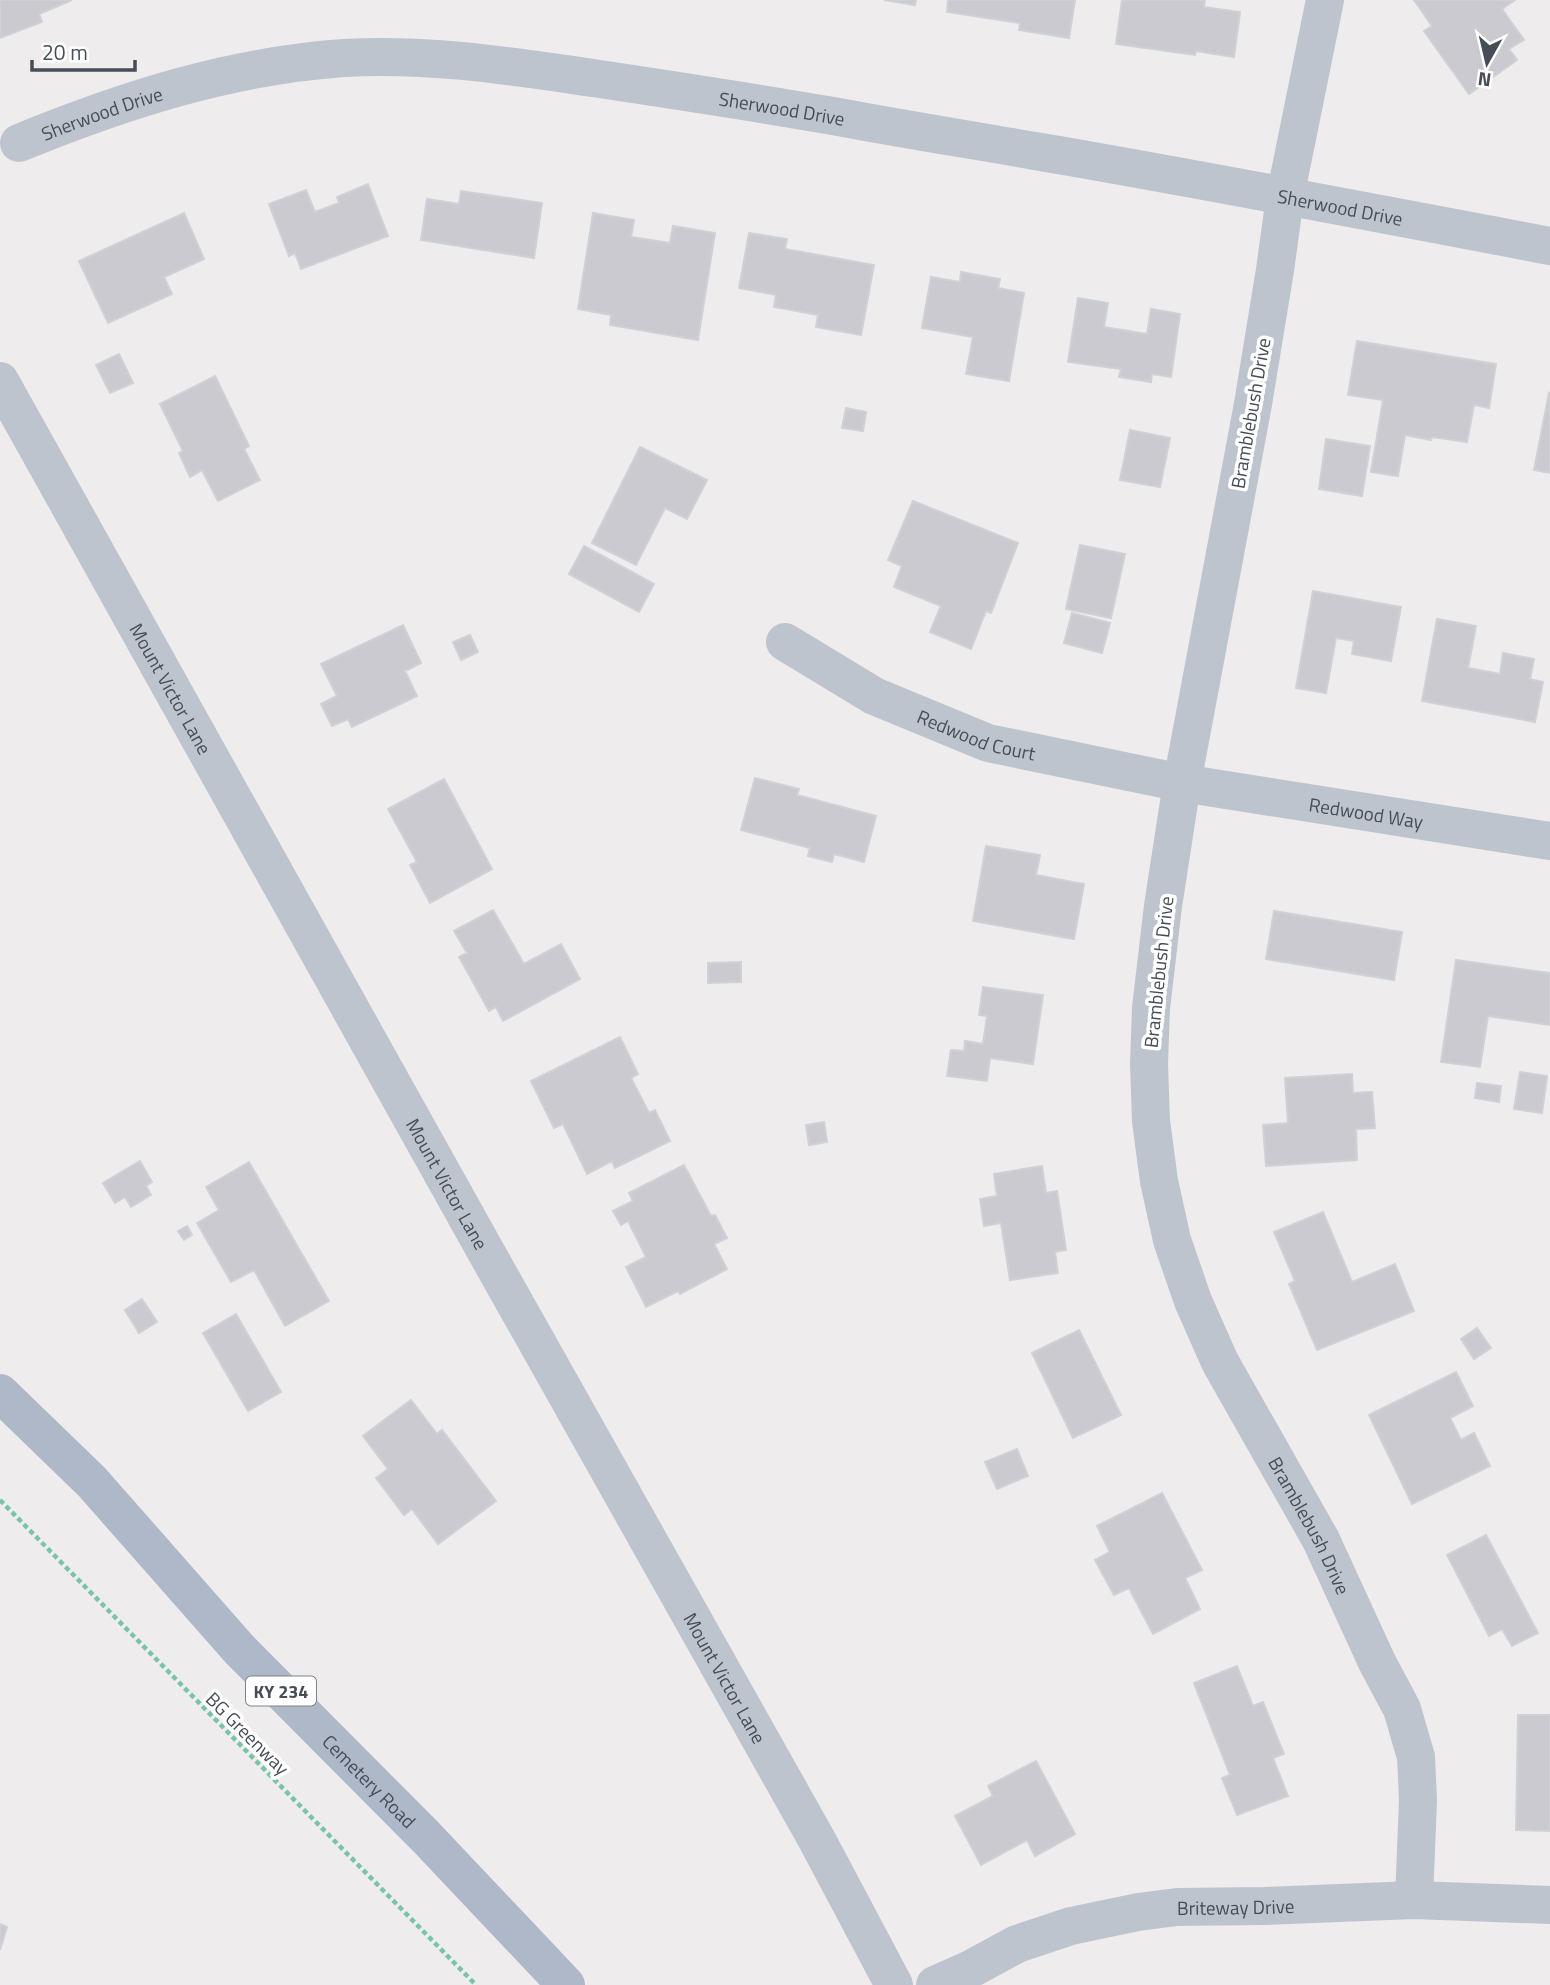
<svg xmlns="http://www.w3.org/2000/svg" width="1550" height="1985" font-family="'Titillium Web',sans-serif">
<style>
.building{fill:#cacad0;stroke:#d0d1d7;stroke-width:2}
.lines{fill:none;stroke-linecap:round;stroke-linejoin:round}
.path{stroke:#79c4a7;stroke-width:4.5;stroke-dasharray:5 3.5;stroke-linecap:butt}
.street{stroke:#bec4cd;stroke-width:38}
.primary{stroke:#aeb8c9;stroke-width:38}
.labels{text-anchor:middle;dominant-baseline:central;stroke-width:7;stroke-linejoin:round;paint-order:stroke}
.shield{fill:#fff;stroke:#7e8289;stroke-width:2}
.shield-label{font-size:18px;font-weight:bold;fill:#464d57}
.street-label{font-size:19px;fill:#464d57;stroke:#fff}
</style>
<rect width="100%" height="100%" fill="#eeecec"/>
<g class="building">
<path d="M0,0H72L39,14L42,22L0,38Z"/>
<path d="M884,0H916L915,5Z"/>
<path d="M948,0H1075L1069,38L1019,30L1020,23L947,12Z"/>
<path d="M1122,0H1205L1204,7L1240,12L1234,57L1196,51L1195,55L1116,44Z"/>
<path d="M1414,0H1515L1502,9L1524,40L1509,49L1517,60L1469,94L1424,31L1432,26Z"/>
<path d="M368,184L388,236L301,269L295,253L289,256L269,204L306,190L315,212L339,203L337,197Z"/>
<path d="M461,191L542,203L534,258L421,240L427,199L459,204Z"/>
<path d="M184,213L204,259L164,277L172,294L108,323L79,261Z"/>
<path d="M593,213L634,220L631,237L670,243L673,226L715,233L698,340L610,325L611,315L578,309Z"/>
<path d="M749,233L787,239L785,249L874,265L861,335L816,327L818,315L774,307L776,295L739,288Z"/>
<path d="M961,272L1000,279L998,288L1024,293L1009,381L966,374L973,337L922,328L931,277L960,282Z"/>
<path d="M1078,298L1108,303L1104,327L1147,334L1151,309L1180,314L1171,377L1152,374L1151,382L1119,377L1121,369L1068,362Z"/>
<path d="M1357,341L1496,364L1489,408L1474,405L1467,442L1432,437L1431,440L1405,435L1398,476L1371,472L1383,400L1348,395Z"/>
<path d="M119,354L133,383L110,393L96,365Z"/>
<path d="M215,376L249,446L244,449L260,480L218,501L202,470L190,477L179,453L183,451L160,404Z"/>
<path d="M1549,393L1550,394V473L1534,470Z"/>
<path d="M846,408L866,412L863,431L842,428Z"/>
<path d="M1130,430L1170,438L1160,487L1120,480Z"/>
<path d="M1326,439L1370,446L1362,496L1319,489Z"/>
<path d="M640,447L707,480L687,519L665,508L636,565L592,543Z"/>
<path d="M913,501L1018,543L991,613L986,611L971,649L930,632L941,606L894,587L902,566L888,560Z"/>
<path d="M1080,545L1125,554L1111,618L1066,609Z"/>
<path d="M584,546L654,584L639,612L569,574Z"/>
<path d="M1313,591L1401,607L1391,661L1352,654L1354,641L1336,638L1326,693L1296,688Z"/>
<path d="M1072,613L1110,623L1102,653L1064,643Z"/>
<path d="M1437,619L1476,626L1468,668L1500,674L1503,653L1534,659L1530,679L1543,682L1535,722L1422,701Z"/>
<path d="M403,625L421,663L405,671L417,696L352,727L348,719L332,726L321,704L337,696L321,664Z"/>
<path d="M470,635L478,652L461,660L453,642Z"/>
<path d="M755,778L799,789L797,795L876,816L864,862L834,854L832,862L808,856L810,848L741,830Z"/>
<path d="M444,779L492,869L430,903L410,865L417,862L388,809Z"/>
<path d="M986,846L1040,855L1036,875L1084,884L1074,939L973,921Z"/>
<path d="M493,910L524,964L561,944L580,979L503,1021L496,1007L489,1011L459,957L467,953L454,931Z"/>
<path d="M1274,911L1402,932L1394,980L1266,959Z"/>
<path d="M1456,960L1550,973V1025L1488,1016L1480,1067L1441,1062Z"/>
<path d="M741,962V982L708,983V963Z"/>
<path d="M983,987L1043,995L1033,1064L990,1058L987,1081L947,1076L951,1050L964,1051L965,1041L983,1044L987,1016L979,1015Z"/>
<path d="M620,1037L638,1074L631,1078L649,1113L655,1110L670,1141L615,1168L612,1161L587,1174L563,1124L554,1128L531,1081Z"/>
<path d="M1520,1072L1547,1076L1542,1113L1514,1109Z"/>
<path d="M1352,1074L1353,1093L1372,1092L1375,1128L1356,1129L1357,1160L1266,1166L1263,1125L1288,1123L1285,1078Z"/>
<path d="M1477,1083L1501,1086L1499,1102L1475,1098Z"/>
<path d="M824,1122L827,1142L809,1145L806,1125Z"/>
<path d="M140,1161L152,1182L146,1186L151,1195L131,1207L125,1197L115,1203L103,1183Z"/>
<path d="M249,1162L329,1301L285,1326L254,1270L231,1282L197,1223L219,1210L206,1187Z"/>
<path d="M684,1165L711,1216L715,1215L727,1238L714,1244L727,1269L680,1294L678,1291L646,1307L626,1267L646,1257L628,1221L621,1225L613,1211L633,1201L629,1193Z"/>
<path d="M1042,1166L1046,1193L1057,1191L1066,1250L1055,1252L1058,1273L1010,1280L1001,1223L984,1226L980,1199L997,1196L994,1174Z"/>
<path d="M1323,1212L1352,1282L1395,1264L1414,1311L1317,1350L1289,1284L1295,1281L1274,1232Z"/>
<path d="M187,1226L192,1235L184,1240L178,1231Z"/>
<path d="M142,1299L157,1322L139,1333L125,1310Z"/>
<path d="M236,1314L281,1392L248,1411L203,1333Z"/>
<path d="M1477,1328L1491,1348L1474,1359L1461,1339Z"/>
<path d="M1079,1330L1121,1415L1073,1438L1032,1353Z"/>
<path d="M1456,1372L1473,1406L1450,1418L1461,1440L1474,1433L1490,1466L1412,1504L1369,1415Z"/>
<path d="M411,1400L437,1434L442,1430L496,1501L438,1544L412,1509L404,1515L376,1478L388,1469L363,1436Z"/>
<path d="M1017,1449L1028,1476L997,1489L985,1462Z"/>
<path d="M1162,1493L1202,1570L1185,1578L1200,1609L1153,1634L1129,1588L1114,1595L1095,1560L1110,1552L1097,1526Z"/>
<path d="M1486,1535L1538,1633L1512,1646L1502,1629L1489,1636L1447,1555Z"/>
<path d="M1237,1666L1253,1706L1263,1702L1284,1754L1273,1758L1288,1796L1237,1815L1222,1778L1230,1775L1194,1683Z"/>
<path d="M1518,1715H1550V1831L1516,1830Z"/>
<path d="M1036,1761L1075,1834L1035,1856L1027,1840L981,1865L955,1816L993,1796L988,1786Z"/>
<path d="M0,1924L7,1927L0,1950Z"/>
</g>
<g class="lines">
<path class="path" d="M0,1500L476,1985"/>
<g class="street">
<path id="s1" d="M1325,0L1285,197L1275,270L1253,404L1182,783L1163,906L1151,1008L1149,1064L1151,1121L1159,1181L1172,1240L1193,1301L1220,1362L1321,1540L1377,1662L1402,1709L1416,1757L1418,1800L1414,1900"/>
<path id="s2" d="M19,143C124,100 230,66 344,58C428,53 510,66 593,78C673,90 753,102 833,116C902,129 972,140 1041,152C1211,181 1380,214 1550,246"/>
<path id="s3" d="M0,381L485,1250L817,1840L894,1985"/>
<path id="s4" d="M785,642L874,696L988,743L1182,783L1550,841"/>
<path id="s5" d="M935,1985L969,1970L1017,1944L1071,1926L1138,1912L1177,1907L1264,1906L1414,1900L1550,1905"/>
</g>
<path class="primary" id="s6" d="M0,1393L92,1482L239,1649L426,1837L566,1985"/>
</g>
<g class="labels">
<rect class="shield" x="246" y="1676.5" width="70" height="29" rx="5"/>
<g class="shield-label">
<text x="281" y="1691">KY 234</text>
</g>
<g class="street-label">
<text stroke="none"><textPath href="#s2" startOffset="779">Sherwood Drive</textPath></text>
<text stroke="none"><textPath href="#s2" startOffset="88">Sherwood Drive</textPath></text>
<text stroke="none"><textPath href="#s2" startOffset="1346">Sherwood Drive</textPath></text>
<text transform="translate(1250 413) rotate(-80)">Bramblebush Drive</text>
<text stroke="none"><textPath href="#s3" startOffset="352">Mount Victor Lane</textPath></text>
<text stroke="none"><textPath href="#s4" startOffset="214">Redwood Court</textPath></text>
<text stroke="none"><textPath href="#s4" startOffset="612">Redwood Way</textPath></text>
<text transform="translate(1158 972) rotate(-84)">Bramblebush Drive</text>
<text stroke="none"><textPath href="#s3" startOffset="919">Mount Victor Lane</textPath></text>
<text stroke="none"><textPath href="#s1" startOffset="1575">Bramblebush Drive</textPath></text>
<text stroke="none"><textPath href="#s3" startOffset="1486">Mount Victor Lane</textPath></text>
<text transform="translate(248 1733) rotate(45)">BG Greenway</text>
<text stroke="none"><textPath href="#s6" startOffset="536">Cemetery Road</textPath></text>
<text stroke="none"><textPath href="#s5" startOffset="315">Briteway Drive</textPath></text>
</g>
</g>
<g transform="translate(1487 63) rotate(188)" stroke="#ffffff" stroke-width="5" paint-order="stroke">
<path d="M0-5L12 26L0 18L-12 26Z" fill="#464d57"/>
<text y="-10" font-size="19" font-weight="bold" text-anchor="middle" fill="#464d57">N</text>
</g>
<path d="M32 60v10h103v-10" fill="none" stroke="#464d57" stroke-width="3.5"/>
<text x="42" y="60" font-size="21" fill="#464d57" stroke="#ffffff" stroke-width="5" paint-order="stroke">20 m</text>
</svg>
